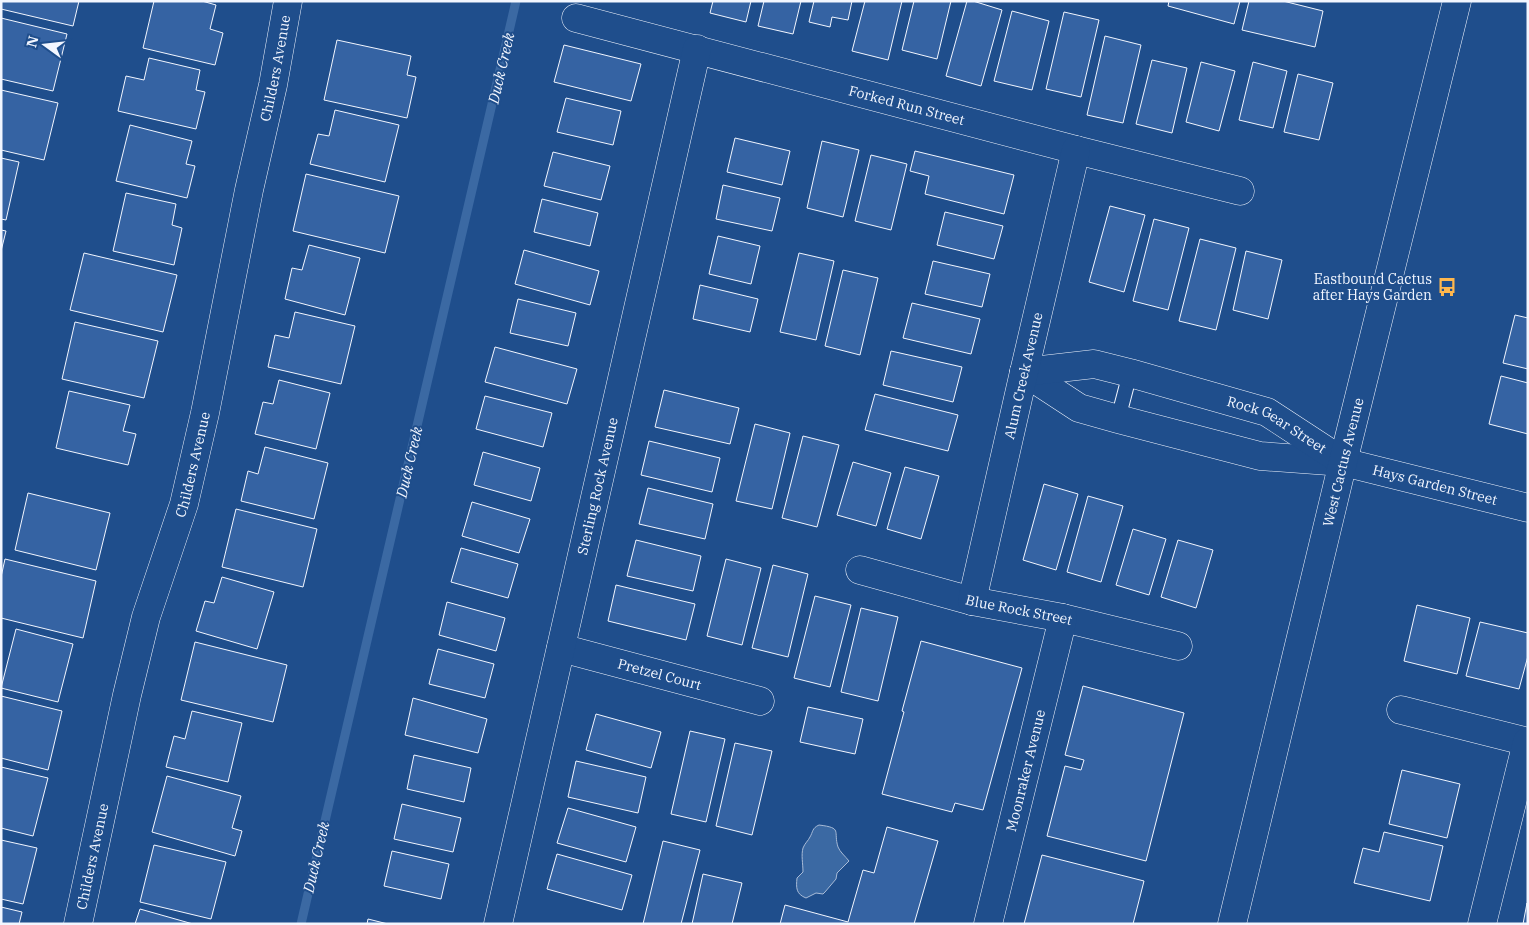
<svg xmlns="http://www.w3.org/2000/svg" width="1529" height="925" font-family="'IBM Plex Serif',serif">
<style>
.water{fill:#3b69a3;stroke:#a8bbd7}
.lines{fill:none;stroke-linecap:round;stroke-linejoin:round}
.stream{stroke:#3b69a3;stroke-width:9}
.building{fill:#3563a3;stroke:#f2f6ff}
.service-casing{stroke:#f2f6ff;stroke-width:16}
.minor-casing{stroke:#f2f6ff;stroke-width:29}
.secondary-casing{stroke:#f2f6ff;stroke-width:29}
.service{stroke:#1f4e8c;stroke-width:14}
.minor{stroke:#1f4e8c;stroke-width:28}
.secondary{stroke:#1f4e8c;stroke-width:28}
.labels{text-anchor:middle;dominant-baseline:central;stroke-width:4;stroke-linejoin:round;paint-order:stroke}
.street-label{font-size:14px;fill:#f2f6ff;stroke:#1f4e8c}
.poi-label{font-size:14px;fill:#f2f6ff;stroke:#1f4e8c;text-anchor:end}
.water-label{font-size:15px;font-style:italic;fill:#f2f6ff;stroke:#1f4e8c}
</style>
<rect width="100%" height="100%" fill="#1f4e8c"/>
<path class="water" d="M819,825C843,828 833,831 838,847C840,852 845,856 849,861L837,873L836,879L825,892L823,894L816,893L806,898C796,894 796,888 797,878L803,872C803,864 801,855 803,848C805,843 808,841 810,837C813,832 812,828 819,825Z"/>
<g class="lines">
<path class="stream" d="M301,924L516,1"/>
</g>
<g class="building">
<path d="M1,1H79L73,26L1,9Z"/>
<path d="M154,1H202L216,5L210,29L223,33L215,65L143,48Z"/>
<path d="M713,1H751L746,22L710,13Z"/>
<path d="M764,1H801L793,34L758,26Z"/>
<path d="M814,1H852L848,20L832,17L830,27L809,22Z"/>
<path d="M865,1H902L888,60L852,51Z"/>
<path d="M914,1H951L937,59L902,50Z"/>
<path d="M967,1H973L1002,10L981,86L946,76Z"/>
<path d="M1169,1H1240L1234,24L1168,6Z"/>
<path d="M1249,1H1283L1323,11L1315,47L1242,30Z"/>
<path d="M1012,11L1049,21L1032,90L994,81Z"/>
<path d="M1064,12L1099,20L1081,97L1046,89Z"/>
<path d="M1,18L67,34L53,91L1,79Z"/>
<path d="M1105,36L1141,45L1123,123L1087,115Z"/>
<path d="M337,40L411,56L407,75L416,77L407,118L324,100Z"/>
<path d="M564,45L641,64L631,101L554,82Z"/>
<path d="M149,58L200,70L196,90L205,92L196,129L118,111L126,76L144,80Z"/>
<path d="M1152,60L1187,68L1172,133L1136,124Z"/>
<path d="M1201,62L1235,71L1219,131L1186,122Z"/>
<path d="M1253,62L1287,71L1273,128L1239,120Z"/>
<path d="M1298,74L1333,83L1319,140L1284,132Z"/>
<path d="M1,90L58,103L44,160L1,150Z"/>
<path d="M566,98L621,111L613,145L557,132Z"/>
<path d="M335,110L399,125L385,182L310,164L318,134L329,136Z"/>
<path d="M130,125L192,141L186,164L195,166L187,198L116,181Z"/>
<path d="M735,138L790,151L782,185L727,172Z"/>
<path d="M822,141L859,150L843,217L807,208Z"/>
<path d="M915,151L1014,175L1004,214L925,194L929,176L910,171Z"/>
<path d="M553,152L610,166L601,200L544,186Z"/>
<path d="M871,155L907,164L891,230L855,221Z"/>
<path d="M1,158L19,162L6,220L1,219Z"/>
<path d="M306,174L399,196L385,253L293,231Z"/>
<path d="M723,185L780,198L772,231L716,219Z"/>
<path d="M126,193L176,204L172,225L182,228L174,265L113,251Z"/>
<path d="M542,199L598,213L590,246L534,232Z"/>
<path d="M1110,206L1145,215L1124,292L1089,282Z"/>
<path d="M945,212L1003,226L994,259L937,245Z"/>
<path d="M1154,219L1189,228L1168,310L1133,301Z"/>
<path d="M1,230L6,231L1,251Z"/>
<path d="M718,236L760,246L751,284L709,274Z"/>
<path d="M1200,239L1236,248L1216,330L1179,321Z"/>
<path d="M309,245L360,258L345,315L285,299L292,268L302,270Z"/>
<path d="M524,250L599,271L590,305L515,284Z"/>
<path d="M1246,251L1282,260L1268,319L1233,310Z"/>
<path d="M84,253L177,275L163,332L70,310Z"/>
<path d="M799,253L834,261L816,340L780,332Z"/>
<path d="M933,261L990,274L982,307L925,294Z"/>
<path d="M843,270L878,278L860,355L825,346Z"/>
<path d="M700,285L758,299L750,332L693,319Z"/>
<path d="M518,299L576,313L568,346L510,333Z"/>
<path d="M912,303L980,319L971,354L903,338Z"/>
<path d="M295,312L355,326L341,384L268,367L275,335L289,338Z"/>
<path d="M1515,315L1528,318V369L1503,363Z"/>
<path d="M75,322L158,341L144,398L62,379Z"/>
<path d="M495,347L577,369L567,404L485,382Z"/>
<path d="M891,351L962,367L953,402L883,385Z"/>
<path d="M1501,376L1528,383V434L1489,424Z"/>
<path d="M279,380L330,393L316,449L255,434L263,402L273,404Z"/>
<path d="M664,390L739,408L730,444L655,427Z"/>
<path d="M69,391L130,405L123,431L136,434L128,465L56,448Z"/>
<path d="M875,394L958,415L948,451L865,430Z"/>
<path d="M485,396L552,413L543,447L476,429Z"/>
<path d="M755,424L790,433L772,509L736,501Z"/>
<path d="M803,436L839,445L817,527L782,518Z"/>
<path d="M649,441L720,458L712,492L641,475Z"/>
<path d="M265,447L328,463L314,519L241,501L248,471L258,474Z"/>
<path d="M483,452L540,468L531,501L474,485Z"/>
<path d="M853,462L891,473L876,526L837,515Z"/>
<path d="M905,467L939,476L921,539L887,529Z"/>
<path d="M1044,484L1078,494L1056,570L1023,560Z"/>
<path d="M648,488L713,504L705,539L639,524Z"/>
<path d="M28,493L110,513L96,570L15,550Z"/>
<path d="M1088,496L1123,506L1101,582L1067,572Z"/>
<path d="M472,502L530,519L519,553L462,536Z"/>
<path d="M236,509L317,529L303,587L222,567Z"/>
<path d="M1133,529L1166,539L1149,595L1116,585Z"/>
<path d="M636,540L701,556L693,591L627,576Z"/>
<path d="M1178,540L1213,550L1196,608L1161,597Z"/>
<path d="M461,548L518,564L508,598L451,582Z"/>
<path d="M5,559L96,581L83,638L1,618V577Z"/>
<path d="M726,559L761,568L742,645L707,636Z"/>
<path d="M773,565L808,574L788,657L752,648Z"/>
<path d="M222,577L274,592L257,649L196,631L205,601L214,603Z"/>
<path d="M616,585L695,604L686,640L608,621Z"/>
<path d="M815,596L851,605L830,687L794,678Z"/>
<path d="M447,602L505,618L496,651L439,635Z"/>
<path d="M1417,605L1470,618L1457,674L1404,661Z"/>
<path d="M861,608L898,617L878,701L841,692Z"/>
<path d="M1480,622L1528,633V656L1519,689L1466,676Z"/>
<path d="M16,629L73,644L58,702L1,688Z"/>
<path d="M921,641L1022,668L983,810L955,803L952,812L882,794L904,712L902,711Z"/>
<path d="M195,642L287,665L273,722L181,700Z"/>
<path d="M438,649L494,664L485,698L429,684Z"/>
<path d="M1083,686L1184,713L1146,861L1047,836L1065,766L1081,770L1084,760L1065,755Z"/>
<path d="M1,696L62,711L48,770L1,758Z"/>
<path d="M413,698L487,719L478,753L405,735Z"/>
<path d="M808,707L863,719L855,754L800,742Z"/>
<path d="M192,711L242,723L228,782L166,767L174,736L185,739Z"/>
<path d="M596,714L661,732L651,768L586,750Z"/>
<path d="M690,731L725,739L706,822L671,814Z"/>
<path d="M735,743L772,751L752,835L716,826Z"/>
<path d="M414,755L471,768L464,802L407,789Z"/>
<path d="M576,761L646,777L638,813L568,797Z"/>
<path d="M1,767L48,778L33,836L1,828Z"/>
<path d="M1402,770L1460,784L1447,838L1389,824Z"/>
<path d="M167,776L241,796L232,828L242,831L235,856L152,832Z"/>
<path d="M402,804L461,818L453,852L394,839Z"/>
<path d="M568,808L636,827L626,862L557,843Z"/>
<path d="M887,827L938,841L914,924H780L785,905L848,922L863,870L874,873Z"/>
<path d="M1384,832L1443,846L1430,901L1354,883L1363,848L1379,852Z"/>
<path d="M1,840L37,848L23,904L1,899Z"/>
<path d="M663,841L700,850L681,924H643Z"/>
<path d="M154,845L226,862L211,919L140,902Z"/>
<path d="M392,851L449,864L441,899L384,886Z"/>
<path d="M557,854L632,875L622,910L547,889Z"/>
<path d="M1042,855L1144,881L1133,924H1024Z"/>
<path d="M703,874L742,883L732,924H692Z"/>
<path d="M1527,903L1528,924H1523Z"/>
<path d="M1,907L22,912L19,924H1Z"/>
<path d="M140,909L193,924H135Z"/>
<path d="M368,919L388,924H367Z"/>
</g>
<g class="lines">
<g class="service-casing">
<path id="service" d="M1118,419L1130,373"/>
</g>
<g class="minor-casing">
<g id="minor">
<path id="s1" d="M576,18L1076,150L1240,191"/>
<path id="s2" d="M1024,372L1079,408L1118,419L1260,456L1343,462L1528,508"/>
<path id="s3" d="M1024,372L1094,364L1130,373L1267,412L1342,461"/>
<path id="s4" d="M860,570L972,601L1063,618L1178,646"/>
<path id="s5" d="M972,601L1024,372L1076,150"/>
<path id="s6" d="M561,648L760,701"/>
<path d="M1401,710L1528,742"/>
<path id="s7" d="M78,924L127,695L146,617L184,504L205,413L249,190L273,85L288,1"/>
<path id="s8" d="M498,924L697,49"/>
<path id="s9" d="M988,924L1063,618"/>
<path d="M1482,924L1527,742"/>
</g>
</g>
<g class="secondary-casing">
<g id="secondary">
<path id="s10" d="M1232,924L1343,462L1457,1"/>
</g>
</g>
<use href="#service" class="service"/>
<use href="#minor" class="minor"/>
<use href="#secondary" class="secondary"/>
</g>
<defs>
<g id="bus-bare" transform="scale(1.5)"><path d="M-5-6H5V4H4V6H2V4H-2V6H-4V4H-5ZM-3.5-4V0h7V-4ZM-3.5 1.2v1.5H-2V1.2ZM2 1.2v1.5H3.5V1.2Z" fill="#ffb74d" stroke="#1f4e8c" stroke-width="2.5" paint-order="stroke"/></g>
</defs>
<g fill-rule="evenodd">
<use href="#bus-bare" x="1447" y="287"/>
</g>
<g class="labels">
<g class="street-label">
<text stroke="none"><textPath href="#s7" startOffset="879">Childers Avenue</textPath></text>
<text stroke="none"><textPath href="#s1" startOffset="342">Forked Run Street</textPath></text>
<text stroke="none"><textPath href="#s5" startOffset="231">Alum Creek Avenue</textPath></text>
<text stroke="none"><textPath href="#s3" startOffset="264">Rock Gear Street</textPath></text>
<text stroke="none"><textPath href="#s10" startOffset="475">West Cactus Avenue</textPath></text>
<text stroke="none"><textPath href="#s7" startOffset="474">Childers Avenue</textPath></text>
<text stroke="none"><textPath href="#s2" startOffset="431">Hays Garden Street</textPath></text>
<text stroke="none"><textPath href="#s8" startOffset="449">Sterling Rock Avenue</textPath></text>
<text stroke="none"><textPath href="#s4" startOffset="164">Blue Rock Street</textPath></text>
<text stroke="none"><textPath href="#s6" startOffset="102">Pretzel Court</textPath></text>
<text stroke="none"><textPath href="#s9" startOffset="158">Moonraker Avenue</textPath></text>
<text stroke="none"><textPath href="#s7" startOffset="69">Childers Avenue</textPath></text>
</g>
<g class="poi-label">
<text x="1432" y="279">Eastbound Cactus<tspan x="1432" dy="16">after Hays Garden</tspan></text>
</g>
<g class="water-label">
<text transform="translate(501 68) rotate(-77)">Duck Creek</text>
<text transform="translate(409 462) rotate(-77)">Duck Creek</text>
<text transform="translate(316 857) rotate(-77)">Duck Creek</text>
</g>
</g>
<rect width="1529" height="925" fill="none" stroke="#f2f6ff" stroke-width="5"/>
<g transform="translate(45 45) rotate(285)" stroke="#1f4e8c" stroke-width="4" paint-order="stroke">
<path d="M0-4L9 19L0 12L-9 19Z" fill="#f2f6ff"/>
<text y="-8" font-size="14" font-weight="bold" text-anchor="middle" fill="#f2f6ff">N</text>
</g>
</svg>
